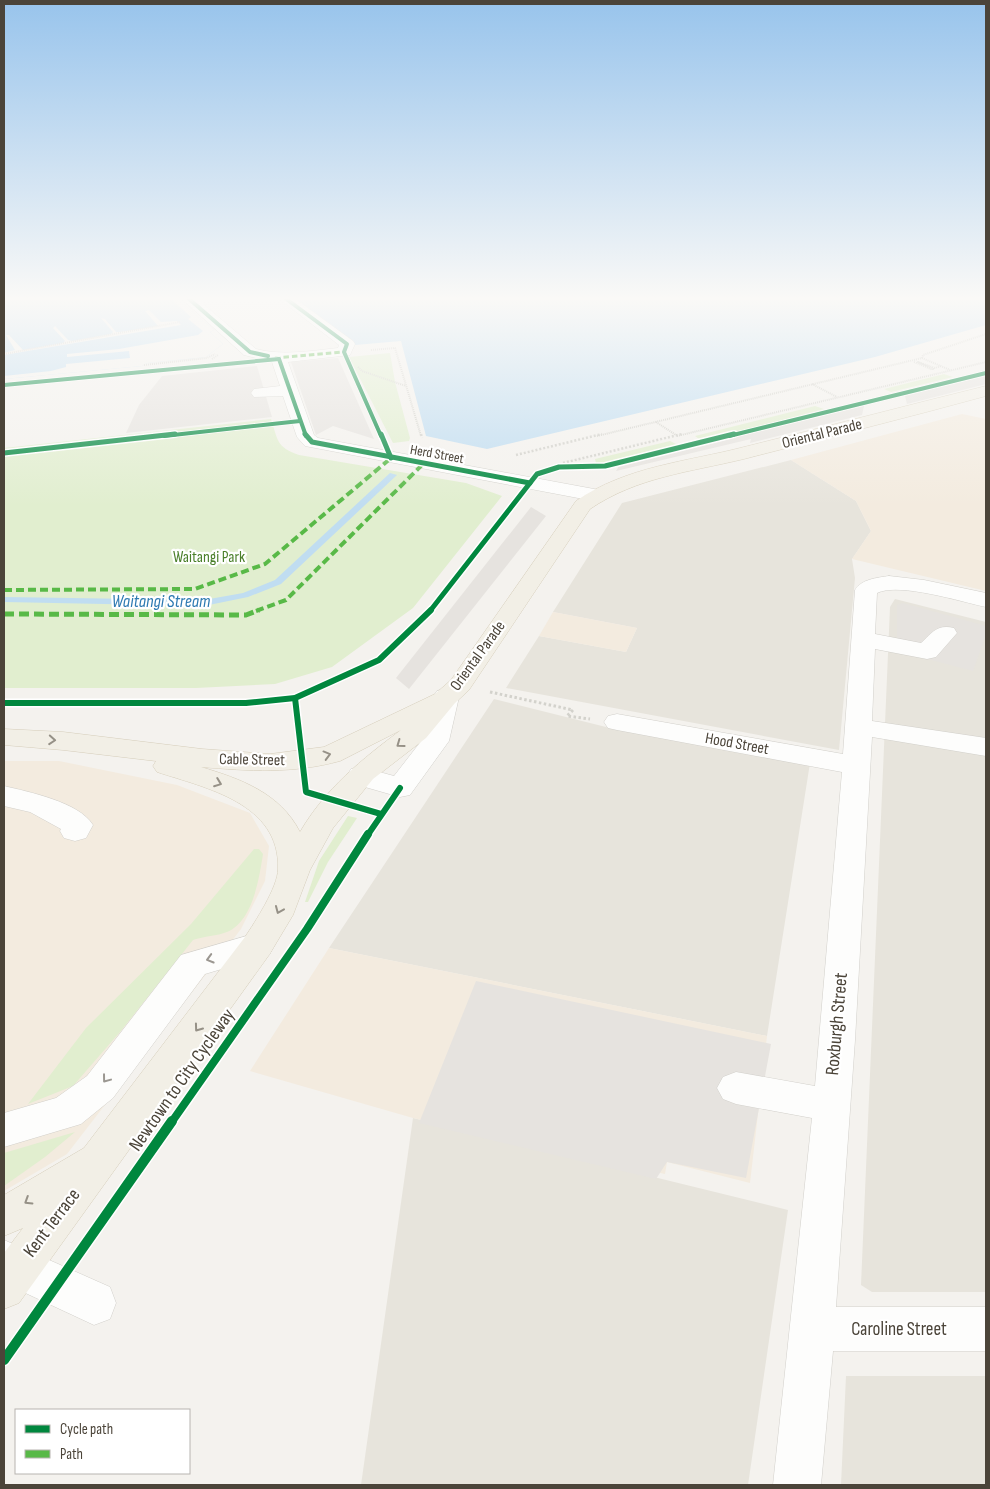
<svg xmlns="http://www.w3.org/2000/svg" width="990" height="1489" font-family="'Sofia Sans Condensed',sans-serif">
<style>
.residential{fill:#e7e4dc}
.commercial{fill:#f3ebdf}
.green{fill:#e1eecf}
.parking{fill:#e6e3df}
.water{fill:#c0ddf1}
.pier{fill:#f4f2ee}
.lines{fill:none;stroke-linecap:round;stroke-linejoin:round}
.stream{fill:#c0ddf1;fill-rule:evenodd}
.minor-casing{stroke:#d2d0cb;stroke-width:1}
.major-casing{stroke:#d6cebb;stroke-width:1}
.path-far2{stroke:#d3d2cc;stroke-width:2;stroke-dasharray:1 1;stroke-linecap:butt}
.path-far1{stroke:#d3d2cc;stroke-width:2.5;stroke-dasharray:2 2;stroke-linecap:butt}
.path{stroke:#d3d2cc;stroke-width:3;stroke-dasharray:2.5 2.5;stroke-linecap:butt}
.minor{fill:#fdfdfc;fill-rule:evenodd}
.major{fill:#f2efe6;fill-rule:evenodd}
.quiet-far2{stroke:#58b947;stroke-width:3;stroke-dasharray:5.5 3;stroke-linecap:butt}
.quiet-far1{stroke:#58b947;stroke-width:4;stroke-dasharray:8 4;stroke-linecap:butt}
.quiet{stroke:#58b947;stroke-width:5;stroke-dasharray:10 5;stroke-linecap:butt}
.cycleway-far4-casing{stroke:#fff;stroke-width:5.5}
.cycleway-far3-casing{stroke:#fff;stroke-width:8}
.cycleway-far2-casing{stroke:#fff;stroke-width:9}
.cycleway-far1-casing{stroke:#fff;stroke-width:11}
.cycleway-casing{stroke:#fff;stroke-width:13}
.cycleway-far4{stroke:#00873e;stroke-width:4}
.cycleway-far3{stroke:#00873e;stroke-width:5}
.cycleway-far2{stroke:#00873e;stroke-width:6}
.cycleway-far1{stroke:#00873e;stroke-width:8}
.cycleway{stroke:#00873e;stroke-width:10}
.oneway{stroke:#969187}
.oneway2{stroke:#9b9791}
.labels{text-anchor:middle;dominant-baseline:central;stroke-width:4.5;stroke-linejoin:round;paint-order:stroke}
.far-street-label{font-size:14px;fill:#4b4439;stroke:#fff}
.street-label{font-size:16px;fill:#4b4439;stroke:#fff}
.park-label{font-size:16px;fill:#4a7f2a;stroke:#fff}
.water-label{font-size:18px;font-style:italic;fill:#2e7ab2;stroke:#fff}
.near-street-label{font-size:19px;fill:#4b4439;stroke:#fff}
</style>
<rect width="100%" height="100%" fill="#f4f2ee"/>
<g class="residential">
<path d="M791,460L856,501L871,531L852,559L855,578L839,750L506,688L539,636L626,652L637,628L553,612L622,503Z"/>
<path d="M895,599L986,622V1292H872L861,1285L890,607Z"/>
<path d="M494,699L614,729L810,763L767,1036L329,948Z"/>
<path d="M413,1118L788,1210L748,1485H361Z"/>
<path d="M846,1376H986V1485H841Z"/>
</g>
<g class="commercial">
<path d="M962,414L986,419V591L852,559L871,531L856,501L791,460Z"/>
<path d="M553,612L637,628L626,652L539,636Z"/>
<path d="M4,761H59L177,785L250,813L269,846L265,881L241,929L67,1154L4,1191Z"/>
<path d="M329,948L767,1036L750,1183L667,1162L665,1174L413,1118L250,1071Z"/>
</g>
<g class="green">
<path d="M390,353L395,382L410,438L409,441L393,443L349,357Z"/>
<path d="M944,374L953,377L891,392L884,389Z"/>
<path d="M815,406L824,409L706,440L699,439L695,436Z"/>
<path d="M271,419C278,440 276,447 299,455L466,483L502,496L413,608L332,667L275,684L196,688H4V448Z"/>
<path d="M670,441L678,445L601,464L596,463L595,459Z"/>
<path d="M348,816L357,818L328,862L308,902H305L319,861Z"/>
<path d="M254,849H259L263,854C259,879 253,921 227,932C217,936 204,936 193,940L120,1032L73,1086L28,1104L86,1028L191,924Z"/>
<path d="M75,1132L45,1157L4,1186V1153Z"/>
</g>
<g class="parking">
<path d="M338,358L374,439L333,426L316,435L291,362Z"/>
<path d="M257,366L272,417L126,433L139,405L162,376Z"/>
<path d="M986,376V384L907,404L905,396Z"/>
<path d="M864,406L862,415L750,443L751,439L616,471L619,466Z"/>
<path d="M531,507L546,516L409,689L396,678Z"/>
<path d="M903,603L986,626V634L973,671L897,651V605Z"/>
<path d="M476,981L771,1044L746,1178L667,1162L656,1179L419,1123Z"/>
</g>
<g class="water">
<path d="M4,298H177L203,321L200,322H205L214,330L210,332L223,344L206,357L147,363L142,366L4,379Z"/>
<path d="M291,298H986V325L875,357L487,449L426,436L401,341L355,345Z"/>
</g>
<g class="pier">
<path d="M170,298H177L203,321L200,322H205L214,330L210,332L223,344L206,357L147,363L142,366L4,379V376L51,371L66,367V364L130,358L129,351L67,357V354L119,349L198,335L203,331L188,319L191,317Z"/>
<path d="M149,310L161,322L177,321L181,325L4,355V353L15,350L6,335H9L23,350L63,343L65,341L53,328L55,326L68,340L72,341L111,334L113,332L101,318L105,319L116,332H120L158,326L145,311Z"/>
</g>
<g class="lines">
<path class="stream" d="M390,473L397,475L281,584L248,597L204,606L4,602V597L204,600L243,593L275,580Z"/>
<g class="minor-casing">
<g id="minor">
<path d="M181,298H196L256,349C283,356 310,351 338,348L339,345L278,298H294L353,341L355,344L350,355L288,362L314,435L318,438L594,489L601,491L604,495L601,499L594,501L305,446L297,437L283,396L254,397L251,393L254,389L280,386L272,362L244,355Z"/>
<path d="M889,576L924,580L986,593V607C962,602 899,582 877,593L875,634L921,643C932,633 937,624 954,628L957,633L936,657L927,659L875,649L872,721L986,738V756L872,737L855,1040L836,1307H986V1351H833L821,1485H773L812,1118L736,1104L723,1099L717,1088L723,1077L736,1072L815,1086L842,772L617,730L608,728L604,722L608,716L617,714L843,754L855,590C862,579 876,578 889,576Z"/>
<path d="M446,689L455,691L459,697L449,741L410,795L400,797L351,783L347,776L351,769L361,767L394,776L422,740L433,697L437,691Z"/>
<path d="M4,786C29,792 79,802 93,825L86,838L75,841L64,838L60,831L61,829L30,812L4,806Z"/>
<path d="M257,933L269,937L274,946L269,955L205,974L113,1098L81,1124L4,1147V1113L56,1098L87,1076L181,955Z"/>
<path d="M4,1240L110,1287L116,1303L110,1319L94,1325L4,1283Z"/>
</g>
</g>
<g class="major-casing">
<path id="major" d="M986,386V396C906,418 825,438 744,459C690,472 637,477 590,509L469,690L455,703L426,738L373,779L333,828L310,870L293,915L269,955L19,1303L4,1309V1253L23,1228L4,1236V1195L84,1148L245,937C255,922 278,887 278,869C280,803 206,788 157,772L153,766L156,761L63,750L4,745V729L63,732L202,749L270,754L324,747L435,694L451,680L576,501C627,466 686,462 744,447C825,427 905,406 986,386ZM401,730C362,759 325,789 300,832C280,793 241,779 201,767C249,771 293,774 340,761Z"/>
</g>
<g class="path-far2">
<path d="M371,350L395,348L421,436"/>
<path d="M4,354L180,322"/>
<path d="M922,358L950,370"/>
<path d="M212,359L218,355"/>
<path d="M914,362L931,369H933L918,362L935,368L941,366"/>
<path d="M144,365L207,358L215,354"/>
<path d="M358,367L362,371L406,386"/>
<path d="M353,372L379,430"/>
<path d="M812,384L837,397"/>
<path d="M656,422L676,435"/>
<path d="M597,436L922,358L923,355L986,334"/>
<path d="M677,436L986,362"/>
</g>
<g class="path-far1">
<path d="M421,434L422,438"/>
<path d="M516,455L602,434"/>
<path d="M563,463L682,434"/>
</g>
<path class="path" d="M490,692L573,710L567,716L590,719"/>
<use href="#minor" class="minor"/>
<use href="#major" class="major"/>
<path class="quiet-far2" d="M275,358L344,352L345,349"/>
<g class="quiet-far1">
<path d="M4,590L195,589L265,564L391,458"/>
<path d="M256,611L286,600L423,464"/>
</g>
<path class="quiet" d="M4,614L246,615L259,610"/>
<g class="cycleway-far4-casing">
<g id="cycleway-far4">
<path d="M188,298L250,352L268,356"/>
<path d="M285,298L347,344L344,352L381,436"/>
<path d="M279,359L306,436"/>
<path d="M4,385L279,359"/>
<path d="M164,436L300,421"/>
<path d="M729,436L986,373"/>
</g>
</g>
<g class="cycleway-far3-casing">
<g id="cycleway-far3">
<path d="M305,434L312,442L530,483"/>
<path d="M381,434L391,458"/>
<path d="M4,453L175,434"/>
<path d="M430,611L537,474L559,467L605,466L734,434"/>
</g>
</g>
<g class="cycleway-far2-casing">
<g id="cycleway-far2">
<path d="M295,698L306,792L381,814"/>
<path d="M4,703H246L295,698L379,660L431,610"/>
<path d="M367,836L400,788"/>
</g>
</g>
<g class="cycleway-far1-casing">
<path id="cycleway-far1" d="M171,1123L307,929L368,834"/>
</g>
<g class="cycleway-casing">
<path id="cycleway" d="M4,1360L172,1121"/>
</g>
<use href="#cycleway-far4" class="cycleway-far4"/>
<use href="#cycleway-far3" class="cycleway-far3"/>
<use href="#cycleway-far2" class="cycleway-far2"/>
<use href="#cycleway-far1" class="cycleway-far1"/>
<use href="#cycleway" class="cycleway"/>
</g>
<defs><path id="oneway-chevron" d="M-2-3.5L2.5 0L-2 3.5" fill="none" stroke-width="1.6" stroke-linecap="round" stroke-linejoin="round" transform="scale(1.25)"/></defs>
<g class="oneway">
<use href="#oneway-chevron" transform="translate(52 740) rotate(4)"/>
<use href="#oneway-chevron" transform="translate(400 744) rotate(144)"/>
<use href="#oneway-chevron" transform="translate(327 755) rotate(-15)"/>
<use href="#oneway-chevron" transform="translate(218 783) rotate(21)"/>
<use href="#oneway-chevron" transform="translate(279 910) rotate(113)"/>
<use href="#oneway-chevron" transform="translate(198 1028) rotate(126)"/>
<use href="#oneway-chevron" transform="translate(28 1201) rotate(148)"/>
</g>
<g class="oneway2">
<use href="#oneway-chevron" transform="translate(210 959) rotate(164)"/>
<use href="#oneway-chevron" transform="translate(106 1079) rotate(127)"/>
</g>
<linearGradient id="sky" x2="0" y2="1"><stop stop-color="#98c4ec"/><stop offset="0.59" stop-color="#faf9f7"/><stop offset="1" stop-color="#faf9f7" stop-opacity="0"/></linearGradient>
<rect width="990" height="506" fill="url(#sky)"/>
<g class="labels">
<g class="far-street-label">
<text transform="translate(437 454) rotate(10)">Herd Street</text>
</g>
<g class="street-label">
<text transform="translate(822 434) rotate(-14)">Oriental Parade</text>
<text transform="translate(478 656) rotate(-54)">Oriental Parade</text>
<text transform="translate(737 744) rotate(10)">Hood Street</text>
<text transform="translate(252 760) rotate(1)">Cable Street</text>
</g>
<g class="park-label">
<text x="209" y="557">Waitangi Park</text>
</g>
<g class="water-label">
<text x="161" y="601">Waitangi Stream</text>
</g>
<g class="near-street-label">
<text transform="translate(837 1024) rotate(-85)">Roxburgh Street</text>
<text transform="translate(182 1080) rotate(-55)">Newtown to City Cycleway</text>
<text transform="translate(52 1223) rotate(-53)">Kent Terrace</text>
<text x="899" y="1329">Caroline Street</text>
</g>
</g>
<rect width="990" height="1489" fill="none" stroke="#4b4439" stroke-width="10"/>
<rect x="15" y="1409" width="175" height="65" fill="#ffffff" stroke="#b7b4b0"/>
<rect x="25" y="1425" width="25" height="8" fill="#00873e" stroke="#b7b4b0"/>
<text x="60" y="1434" font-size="15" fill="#4b4439">Cycle path</text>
<rect x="25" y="1450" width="25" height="8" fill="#58b947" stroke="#b7b4b0"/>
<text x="60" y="1459" font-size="15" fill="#4b4439">Path</text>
</svg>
